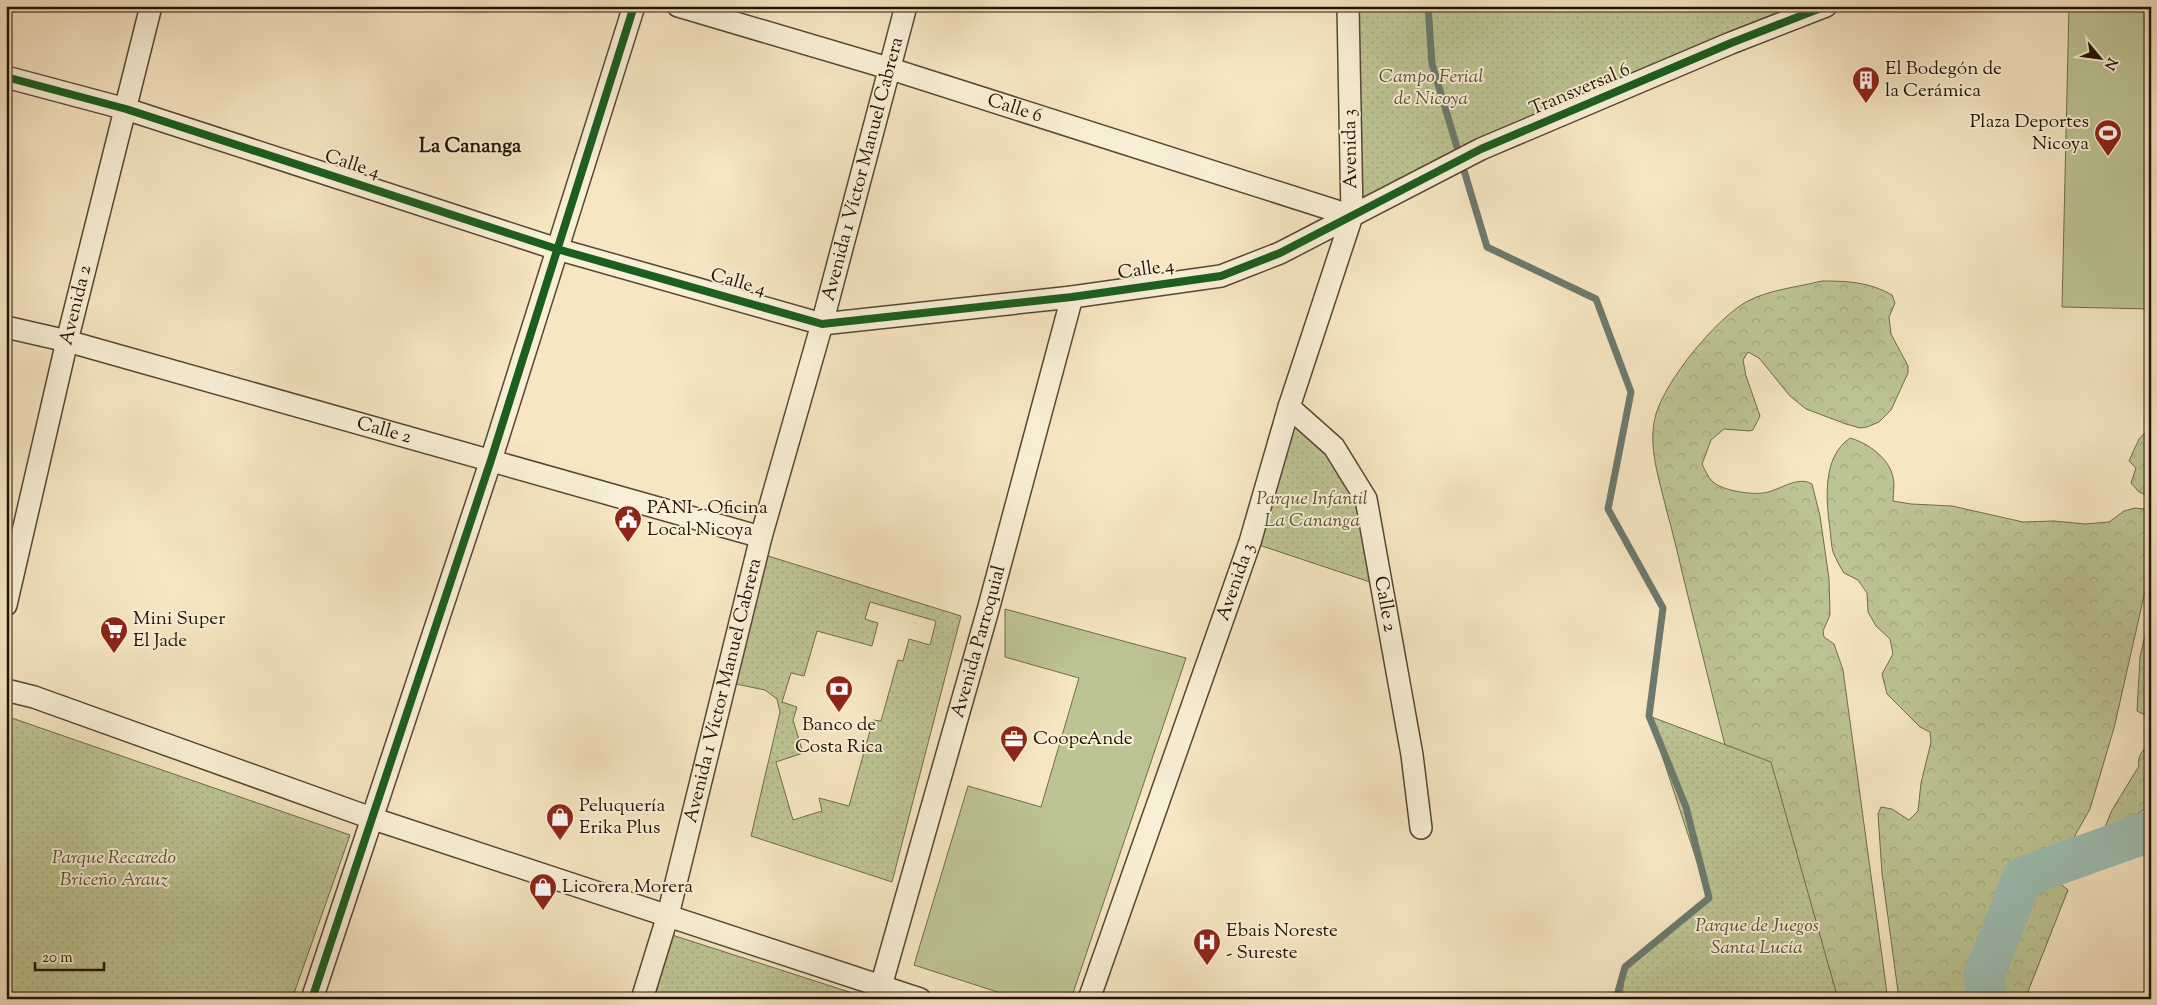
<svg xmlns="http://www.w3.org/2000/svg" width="2157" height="1005" font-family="'Sorts Mill Goudy',serif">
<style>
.grass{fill:#bdc493;stroke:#706b4c}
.forest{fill:url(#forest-crowns);stroke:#706b4c}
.park{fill:url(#park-dots);stroke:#706b4c;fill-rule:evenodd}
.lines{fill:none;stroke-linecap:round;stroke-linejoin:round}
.stream{stroke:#6c7a6e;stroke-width:7}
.river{stroke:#9dc0b4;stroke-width:41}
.minor-casing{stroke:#574734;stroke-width:24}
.minor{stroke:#f9efd7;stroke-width:21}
.cycleway-casing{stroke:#f9efd7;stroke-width:11}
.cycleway{stroke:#1b5e20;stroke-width:8}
.labels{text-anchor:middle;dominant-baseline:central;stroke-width:4;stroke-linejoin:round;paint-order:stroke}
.poi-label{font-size:19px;fill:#221204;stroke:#f9efd7;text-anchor:start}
.park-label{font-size:19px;font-style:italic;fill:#585036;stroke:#f9efd7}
.street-label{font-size:19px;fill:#221204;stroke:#f9efd7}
.neighbourhood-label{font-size:20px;font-weight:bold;fill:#221204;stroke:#f9efd7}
</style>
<defs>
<pattern id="forest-crowns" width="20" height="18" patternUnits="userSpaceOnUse" patternTransform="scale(1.25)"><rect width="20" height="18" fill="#bdc493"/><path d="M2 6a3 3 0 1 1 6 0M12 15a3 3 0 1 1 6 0" fill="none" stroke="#a2a77d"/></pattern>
<pattern id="park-dots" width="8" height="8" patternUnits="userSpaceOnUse" patternTransform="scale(1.25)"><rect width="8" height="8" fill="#bdc493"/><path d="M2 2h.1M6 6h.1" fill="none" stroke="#a2a77d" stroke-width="1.8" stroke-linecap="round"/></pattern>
</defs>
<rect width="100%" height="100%" fill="#f6e6c2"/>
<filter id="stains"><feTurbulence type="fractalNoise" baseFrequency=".004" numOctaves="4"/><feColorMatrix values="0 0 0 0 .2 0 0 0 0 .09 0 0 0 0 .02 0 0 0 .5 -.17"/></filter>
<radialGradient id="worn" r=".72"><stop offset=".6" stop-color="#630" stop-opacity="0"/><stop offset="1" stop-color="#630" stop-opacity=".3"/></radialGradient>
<g class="grass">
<path d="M2069,6H2151V309L2062,307Z"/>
<path d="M1005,609L1186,658L1071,999H1019L914,965L968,786L1041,807L1079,678L1005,657Z"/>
</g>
<g class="forest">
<path d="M1822,281C1848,281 1869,282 1892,295L1895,303L1889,317L1891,334L1908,366V373L1891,410L1879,422L1867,427L1860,428L1846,424L1806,409L1790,396L1759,358L1748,352L1743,360L1746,376L1760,416L1753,430L1750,431L1724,429L1711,440L1702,464C1705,470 1708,477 1712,481C1721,491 1756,496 1768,492C1783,488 1798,476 1812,484L1820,516L1829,579L1830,615L1823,631L1824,637L1834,644L1843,670L1887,993L1884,999H1790C1754,861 1719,723 1685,584C1679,559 1673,533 1666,508C1659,478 1647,445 1656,414C1666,380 1715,320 1746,302C1767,290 1798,287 1822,281Z"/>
<path d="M2151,426V497L2139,492L2131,483L2136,468L2129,461L2139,439Z"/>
<path d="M1850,438C1868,443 1889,458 1893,477C1895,485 1893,494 1893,501L1911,504L1952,506L2023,522L2054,521L2085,524L2109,522L2124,511L2135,508L2144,509L2151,513V565L2114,728L2090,809L2064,855L2057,881L2068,890L2025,999H1899L1882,873L1878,814L1881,807L1892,809L1909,820L1918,811L1921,783L1931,742L1930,732L1920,727L1887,694L1882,674L1893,654L1890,639L1876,626L1868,612L1867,593L1858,580L1844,573C1840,567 1836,559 1833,552C1831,545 1831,536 1830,529C1826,500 1822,457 1850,438Z"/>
<path d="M2151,609V718L2137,711L2140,657Z"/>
<path d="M2151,741V804L2126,823L2110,830L2105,827L2112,810L2139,766C2136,757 2145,748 2151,741Z"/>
</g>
<g class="park">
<path d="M1348,6H1828L1352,216Z"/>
<path d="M1289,407L1366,499L1382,586L1250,542Z"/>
<path d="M765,555L961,616L892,882L751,836L780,712L777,699L765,690L731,683ZM870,602L936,621L930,645L909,639L903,661L898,660L881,721L873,720L849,806L819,798L822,811L793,820L776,762L803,753L793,720L797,707L782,702L791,673L804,676L817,631L872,646L878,623L865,619Z"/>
<path d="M6,716L350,835L292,999H6Z"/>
<path d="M1649,716L1771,762L1838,999H1622L1625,967L1709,898Z"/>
<path d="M672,935L871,999H654Z"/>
</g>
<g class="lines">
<path class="stream" d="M1428,6L1432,64L1487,247L1596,299L1631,392L1608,509L1663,608L1649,716L1686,807L1709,898L1625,967L1616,999"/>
<path class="river" d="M1988,999L1984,975L2023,877L2151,831"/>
<g class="minor-casing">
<g id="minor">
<path id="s1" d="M678,6L888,68L1352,216"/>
<path d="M6,77L126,109L557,249L822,324L1072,297L1221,276L1280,253L1481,149L1731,43L1826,6"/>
<path id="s2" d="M6,327L67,341L761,537"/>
<path id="s3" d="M1289,407L1334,447L1366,499L1412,755L1421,828"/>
<path id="s4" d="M6,605L67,341L151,6"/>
<path d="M6,690L34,697L374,819L920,999"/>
<path id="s5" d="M881,986L988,610L1072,297"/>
<path d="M312,999L491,460L634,6"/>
<path id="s6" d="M642,999L668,915L761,537L822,324L906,6"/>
<path id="s7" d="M1089,999L1250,542L1289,407L1352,216L1348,6"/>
</g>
</g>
<use href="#minor" class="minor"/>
<g class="cycleway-casing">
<g id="cycleway">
<path d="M6,77L126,109L557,249L822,324L1072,297L1221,276L1280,253L1481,149L1731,43L1826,6"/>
<path d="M312,999L491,460L634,6"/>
</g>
</g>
<use href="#cycleway" class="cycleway"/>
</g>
<defs>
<g id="building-pin" transform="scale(1.4375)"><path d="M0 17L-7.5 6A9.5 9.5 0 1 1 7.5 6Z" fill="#8f2418" stroke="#f9efd7"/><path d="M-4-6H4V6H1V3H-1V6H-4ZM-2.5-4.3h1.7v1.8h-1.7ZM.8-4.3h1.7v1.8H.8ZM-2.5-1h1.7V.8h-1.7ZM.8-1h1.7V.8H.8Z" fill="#fff"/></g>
<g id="stadium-pin" transform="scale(1.4375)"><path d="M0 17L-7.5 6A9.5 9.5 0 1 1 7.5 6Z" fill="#8f2418" stroke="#f9efd7"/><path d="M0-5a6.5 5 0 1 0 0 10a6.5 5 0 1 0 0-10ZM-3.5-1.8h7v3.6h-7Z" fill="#fff"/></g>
<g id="civic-pin" transform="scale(1.4375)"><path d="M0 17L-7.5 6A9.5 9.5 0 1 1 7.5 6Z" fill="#8f2418" stroke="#f9efd7"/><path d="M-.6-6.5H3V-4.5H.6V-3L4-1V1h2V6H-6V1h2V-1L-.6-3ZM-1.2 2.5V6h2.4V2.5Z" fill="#fff"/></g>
<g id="supermarket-pin" transform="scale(1.4375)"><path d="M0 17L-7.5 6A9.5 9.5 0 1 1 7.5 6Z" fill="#8f2418" stroke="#f9efd7"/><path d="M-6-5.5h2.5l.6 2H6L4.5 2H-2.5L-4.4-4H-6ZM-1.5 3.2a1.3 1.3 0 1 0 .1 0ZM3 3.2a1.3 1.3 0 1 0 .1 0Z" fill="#fff"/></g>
<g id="bank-pin" transform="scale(1.4375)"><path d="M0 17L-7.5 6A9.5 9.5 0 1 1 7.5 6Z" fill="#8f2418" stroke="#f9efd7"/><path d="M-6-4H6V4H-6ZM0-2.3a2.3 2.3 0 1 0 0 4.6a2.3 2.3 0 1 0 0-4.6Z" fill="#fff"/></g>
<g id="office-pin" transform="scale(1.4375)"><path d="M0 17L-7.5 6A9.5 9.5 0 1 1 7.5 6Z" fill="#8f2418" stroke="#f9efd7"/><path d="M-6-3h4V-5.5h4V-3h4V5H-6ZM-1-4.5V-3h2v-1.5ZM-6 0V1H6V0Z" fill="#fff"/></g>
<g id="shop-pin" transform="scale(1.4375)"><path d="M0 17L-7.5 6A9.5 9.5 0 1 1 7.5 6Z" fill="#8f2418" stroke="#f9efd7"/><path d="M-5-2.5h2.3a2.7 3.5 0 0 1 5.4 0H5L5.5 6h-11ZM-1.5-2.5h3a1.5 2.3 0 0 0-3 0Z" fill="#fff"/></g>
<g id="hospital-pin" transform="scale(1.4375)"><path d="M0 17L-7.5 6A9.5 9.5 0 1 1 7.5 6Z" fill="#8f2418" stroke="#f9efd7"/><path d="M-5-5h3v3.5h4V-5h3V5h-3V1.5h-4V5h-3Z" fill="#fff"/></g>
</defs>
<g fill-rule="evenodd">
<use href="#building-pin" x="1866" y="80"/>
<use href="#stadium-pin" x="2108" y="133"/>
<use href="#civic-pin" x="628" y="519"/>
<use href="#supermarket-pin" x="114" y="630"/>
<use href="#bank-pin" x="839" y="689"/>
<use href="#office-pin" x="1014" y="739"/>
<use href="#shop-pin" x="560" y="817"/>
<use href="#shop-pin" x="543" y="887"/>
<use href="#hospital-pin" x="1207" y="942"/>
</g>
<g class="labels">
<g class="poi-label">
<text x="1885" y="69">El Bodegón de<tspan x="1885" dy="22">la Cerámica</tspan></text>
<text x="2089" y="122" text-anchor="end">Plaza Deportes<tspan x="2089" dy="22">Nicoya</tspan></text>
<text x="647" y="508">PANI - Oficina<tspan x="647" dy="22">Local Nicoya</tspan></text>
<text x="133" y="619">Mini Super<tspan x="133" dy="22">El Jade</tspan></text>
<text x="839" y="725" text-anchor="middle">Banco de<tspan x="839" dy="22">Costa Rica</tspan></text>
<text x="1033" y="739">CoopeAnde</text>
<text x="579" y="806">Peluquería<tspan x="579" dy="22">Erika Plus</tspan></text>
<text x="562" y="887">Licorera Morera</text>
<text x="1226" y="931">Ebais Noreste<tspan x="1226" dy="22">- Sureste</tspan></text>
</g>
<g class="park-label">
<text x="1431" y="77">Campo Ferial<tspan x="1431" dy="22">de Nicoya</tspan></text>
<text x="1312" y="499">Parque Infantil<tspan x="1312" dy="22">La Cananga</tspan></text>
<text x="114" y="858">Parque Recaredo<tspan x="114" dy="22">Briceño Arauz</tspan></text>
<text x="1757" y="926">Parque de Juegos<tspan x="1757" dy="22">Santa Lucía</tspan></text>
</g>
<g class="street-label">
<text transform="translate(1580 90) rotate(-23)">Transversal 6</text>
<text stroke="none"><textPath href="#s1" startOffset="352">Calle 6</textPath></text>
<text transform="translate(1351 149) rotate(-91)">Avenida 3</text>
<text transform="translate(352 165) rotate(18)">Calle 4</text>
<text stroke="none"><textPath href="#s6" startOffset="859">Avenida 1 Víctor Manuel Cabrera</textPath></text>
<text transform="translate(1146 270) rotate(-8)">Calle 4</text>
<text transform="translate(738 283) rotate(16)">Calle 4</text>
<text stroke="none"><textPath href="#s4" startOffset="308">Avenida 2</textPath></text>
<text stroke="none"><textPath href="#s2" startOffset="392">Calle 2</textPath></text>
<text stroke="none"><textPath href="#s7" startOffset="442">Avenida 3</textPath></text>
<text stroke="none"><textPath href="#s3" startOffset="228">Calle 2</textPath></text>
<text stroke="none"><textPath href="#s5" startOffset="358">Avenida Parroquial</textPath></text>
<text stroke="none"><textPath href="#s6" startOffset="319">Avenida 1 Víctor Manuel Cabrera</textPath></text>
</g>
<g class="neighbourhood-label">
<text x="470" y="147">La Cananga</text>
</g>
</g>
<rect width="2157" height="1005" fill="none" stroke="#f6e6c2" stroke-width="25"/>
<rect x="8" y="8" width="2142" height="990" fill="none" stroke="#221204" stroke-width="2.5"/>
<rect x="12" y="12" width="2132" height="980" fill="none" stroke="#221204"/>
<g transform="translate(2100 58) rotate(119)" stroke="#f9efd7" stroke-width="4" paint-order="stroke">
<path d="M0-4L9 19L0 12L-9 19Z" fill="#221204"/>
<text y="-8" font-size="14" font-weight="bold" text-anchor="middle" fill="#221204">N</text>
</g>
<path d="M35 962v8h69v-8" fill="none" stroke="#221204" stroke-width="2.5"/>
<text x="42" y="962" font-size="15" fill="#221204" stroke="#f9efd7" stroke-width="4" paint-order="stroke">20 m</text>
<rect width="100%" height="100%" filter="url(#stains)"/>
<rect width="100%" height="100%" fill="url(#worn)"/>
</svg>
